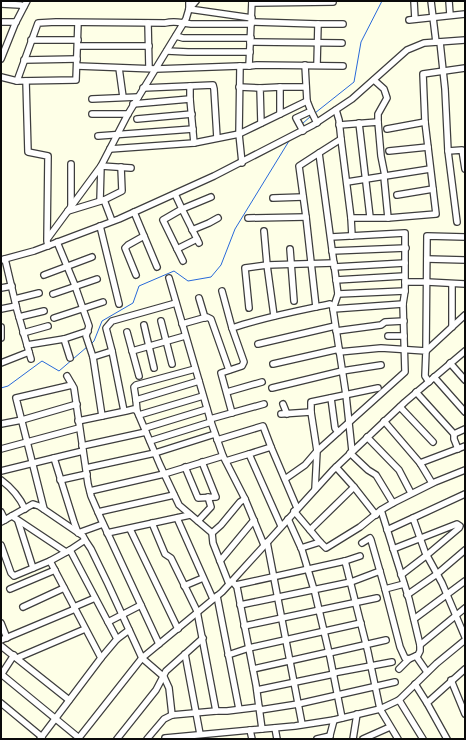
<svg xmlns="http://www.w3.org/2000/svg" width="466" height="740" font-family="'Zilla Slab',serif">
<style>
.lines{fill:none;stroke-linecap:round;stroke-linejoin:round}
.stream{stroke:#2869d9;stroke-width:1}
.minor-casing{stroke:#3d3d3d;stroke-width:8}
.minor{stroke:#fff;stroke-width:5.5}
</style>
<rect width="100%" height="100%" fill="#feffe7"/>
<g class="lines">
<g class="stream">
<path d="M315,113L354,82L361,42L382,1"/>
<path d="M302,124L311,116"/>
<path d="M91,344L94,341L102,321L133,303L139,286L174,271L188,281L211,277L221,265L235,229L289,141"/>
<path d="M1,388L8,386L42,361L59,371L87,347"/>
</g>
<g class="minor-casing">
<g id="minor">
<path d="M196,1L189,9L252,18"/>
<path d="M414,1L415,19"/>
<path d="M431,1L436,42"/>
<path d="M449,1L450,15"/>
<path d="M252,3L333,2"/>
<path d="M1,4L20,5L24,6"/>
<path d="M409,20L465,14"/>
<path d="M1,22H16"/>
<path d="M252,22L318,24"/>
<path d="M78,23L76,80L17,81L38,23L56,22L165,23C176,20 180,23 191,24H251"/>
<path d="M148,23L149,68"/>
<path d="M176,36L183,38H251"/>
<path d="M31,40H78"/>
<path d="M250,42L342,43"/>
<path d="M440,42L445,89L448,151L457,222"/>
<path d="M78,46H149"/>
<path d="M167,51L188,52H250"/>
<path d="M1,59L15,24L27,1"/>
<path d="M24,60L77,59"/>
<path d="M317,65L318,24H343"/>
<path d="M77,66L156,69L240,66"/>
<path d="M249,66L257,65L343,66"/>
<path d="M119,68L123,97"/>
<path d="M1,77L17,81"/>
<path d="M374,80L384,89L387,98L378,114V122"/>
<path d="M26,81L28,152L48,156L47,241L48,246"/>
<path d="M190,86V99"/>
<path d="M239,87L260,88"/>
<path d="M280,87H306"/>
<path d="M143,88L213,85L214,89L217,138"/>
<path d="M92,99L138,97"/>
<path d="M133,104L190,99L194,143"/>
<path d="M336,110L339,120L341,139L319,153L338,294L333,309L346,395L352,451"/>
<path d="M311,111L317,123"/>
<path d="M92,114H128"/>
<path d="M137,119L192,114"/>
<path d="M261,123L260,88L280,87V114"/>
<path d="M359,123L370,217"/>
<path d="M339,125L378,122L381,156L385,176"/>
<path d="M387,129L425,122"/>
<path d="M303,131L296,118L311,111L307,101L305,65"/>
<path d="M98,136L193,129"/>
<path d="M341,139L351,218H388L436,214L425,122L423,74L465,68"/>
<path d="M110,149L194,143L239,134L307,101"/>
<path d="M389,151L428,147"/>
<path d="M448,151L462,150L465,169"/>
<path d="M242,163L239,134L240,66H249L252,1"/>
<path d="M384,177L388,218"/>
<path d="M347,182L430,169"/>
<path d="M175,194L182,209L163,220L183,261"/>
<path d="M397,195L433,189"/>
<path d="M273,198L303,197"/>
<path d="M104,200L122,191L121,167"/>
<path d="M100,201L101,166L128,114L186,19L189,9V1"/>
<path d="M71,206V164"/>
<path d="M68,211L104,200L112,221"/>
<path d="M134,212L157,267"/>
<path d="M248,218L306,217"/>
<path d="M351,218L352,236"/>
<path d="M100,226L119,304"/>
<path d="M192,230L209,223L218,218"/>
<path d="M264,231L267,265L274,316"/>
<path d="M48,238L101,166L131,168"/>
<path d="M57,242L74,283L89,326L86,336L93,357L102,416"/>
<path d="M199,243L182,209L211,197"/>
<path d="M177,249L197,239"/>
<path d="M290,249L294,301"/>
<path d="M332,251L406,248"/>
<path d="M5,259L17,310L31,359"/>
<path d="M427,259L465,260"/>
<path d="M1,260L34,251L119,219L214,176L313,125L352,99L407,50L424,43L465,40"/>
<path d="M334,267L405,263"/>
<path d="M44,275L92,257"/>
<path d="M136,275L125,248L128,245L144,236"/>
<path d="M169,278L211,422L223,456L245,499L264,545"/>
<path d="M336,280L404,276"/>
<path d="M405,282H427L465,284"/>
<path d="M1,288L12,286"/>
<path d="M222,291L232,328L244,362L242,366L221,373L232,413"/>
<path d="M53,294L97,279"/>
<path d="M338,294L405,291"/>
<path d="M199,298L205,318"/>
<path d="M15,299L39,293"/>
<path d="M316,307L306,217L299,166L319,153"/>
<path d="M249,308L245,268L267,265L334,263"/>
<path d="M1,309L16,306"/>
<path d="M333,309L403,304"/>
<path d="M19,317L44,311"/>
<path d="M54,318L103,302"/>
<path d="M161,321L172,364"/>
<path d="M182,324L207,317L211,319L229,370"/>
<path d="M144,325L154,368"/>
<path d="M1,327V338"/>
<path d="M452,327V284"/>
<path d="M232,328C264,317 297,311 330,304L334,307"/>
<path d="M336,331L381,325L385,322L404,321"/>
<path d="M127,332L139,376"/>
<path d="M23,333L48,326"/>
<path d="M388,336H404"/>
<path d="M64,339L70,358"/>
<path d="M258,344L335,326"/>
<path d="M27,345L64,339L88,331"/>
<path d="M112,351L106,328L112,321L176,303"/>
<path d="M132,351L185,336"/>
<path d="M426,351L427,236L465,237"/>
<path d="M426,351L465,315"/>
<path d="M339,352L381,348L426,351L425,376L429,382"/>
<path d="M93,357L112,351L124,411"/>
<path d="M1,363L29,352"/>
<path d="M450,363L465,380"/>
<path d="M273,364L339,349"/>
<path d="M67,376L74,388L88,484L91,496L101,519L159,644"/>
<path d="M434,377L465,412"/>
<path d="M272,388L342,371L381,365"/>
<path d="M227,392L262,382"/>
<path d="M416,392L454,434L465,429"/>
<path d="M331,398L335,428L338,432"/>
<path d="M136,400L134,387L136,385L195,369"/>
<path d="M283,404L287,414"/>
<path d="M400,407L433,442"/>
<path d="M137,411L136,400L199,381"/>
<path d="M281,414L311,412"/>
<path d="M139,415L203,396"/>
<path d="M210,419L264,404"/>
<path d="M78,421L126,411L134,409L137,411L160,465L179,505L212,533L213,543L229,584"/>
<path d="M384,421L420,463L432,483"/>
<path d="M1,424L22,420L77,404"/>
<path d="M145,428L207,409"/>
<path d="M454,434V439L458,449"/>
<path d="M367,437L399,470L411,493"/>
<path d="M217,440L263,426L271,447"/>
<path d="M150,441L211,422"/>
<path d="M82,446L146,432"/>
<path d="M1,449L79,428"/>
<path d="M350,453L368,470L376,475L393,503"/>
<path d="M249,454L271,447L297,508"/>
<path d="M54,458L83,451"/>
<path d="M226,461L249,454L281,526"/>
<path d="M420,463L465,446"/>
<path d="M185,467L198,498L216,497L202,462"/>
<path d="M86,468L155,453L215,434"/>
<path d="M1,471L54,458L74,522L78,533L103,524"/>
<path d="M285,479L305,465L317,451L311,412V402L378,388"/>
<path d="M1,480C12,488 19,496 25,509"/>
<path d="M60,480L87,474"/>
<path d="M354,487L376,515"/>
<path d="M315,489L317,451L405,372L403,304L405,291V233L331,237"/>
<path d="M90,491L164,474L223,456"/>
<path d="M44,509L16,398L72,385"/>
<path d="M381,510L409,599L420,645"/>
<path d="M294,511L310,530L354,487L336,467"/>
<path d="M1,512L5,520"/>
<path d="M98,512L174,495"/>
<path d="M12,516L66,552"/>
<path d="M177,518L213,599"/>
<path d="M413,518L465,494"/>
<path d="M288,519L302,550L315,593L330,657L342,718"/>
<path d="M18,521L33,568"/>
<path d="M198,521L211,507L208,497"/>
<path d="M1,522L33,504L39,506L83,536L85,540L70,550"/>
<path d="M152,523L165,554L171,558L197,611"/>
<path d="M130,529L178,629"/>
<path d="M310,530L320,542"/>
<path d="M387,530L413,518L425,552L442,583L465,637"/>
<path d="M107,533L190,515"/>
<path d="M212,533L221,525L240,502L245,499"/>
<path d="M85,540L91,549L108,584L142,658L164,677L169,688L172,715"/>
<path d="M267,542L302,724"/>
<path d="M362,543L370,538L371,540L385,589L400,647L405,658L409,659L418,655L420,651V645L465,608"/>
<path d="M1,545L11,573L14,576L50,561L70,550L117,639L101,658"/>
<path d="M301,548L320,542L326,548L360,527L381,510L393,503L435,482L465,470"/>
<path d="M393,549L457,524L460,526L459,528L427,555L401,575"/>
<path d="M220,561L254,520"/>
<path d="M345,561L368,652L380,709L398,739"/>
<path d="M232,581L237,587L256,685L262,729"/>
<path d="M236,585L345,561L360,556"/>
<path d="M184,586L203,578"/>
<path d="M10,589L55,570"/>
<path d="M385,589L404,584"/>
<path d="M407,595L437,574L465,550"/>
<path d="M217,596L239,709"/>
<path d="M240,605L351,582L380,571"/>
<path d="M23,607L64,588"/>
<path d="M74,607L95,598"/>
<path d="M197,611L216,711"/>
<path d="M414,619L465,581"/>
<path d="M108,622L141,605"/>
<path d="M1,623L7,638"/>
<path d="M244,626L377,598"/>
<path d="M117,639L129,630"/>
<path d="M1,640L75,609"/>
<path d="M1,646L69,700"/>
<path d="M329,653L386,640"/>
<path d="M185,654L200,734"/>
<path d="M228,655L249,648L361,623"/>
<path d="M416,656L427,672"/>
<path d="M17,658L85,629"/>
<path d="M253,669L329,652"/>
<path d="M399,669L409,659"/>
<path d="M333,673L392,662"/>
<path d="M1,674L79,738"/>
<path d="M1,675L14,655"/>
<path d="M451,680L465,714"/>
<path d="M415,684L427,703L465,669"/>
<path d="M257,690L334,674"/>
<path d="M399,700L423,739"/>
<path d="M1,703L42,737"/>
<path d="M427,703L447,739"/>
<path d="M260,710L298,704L395,682"/>
<path d="M275,728L277,739"/>
<path d="M250,730L252,739"/>
<path d="M165,738L295,726L334,720L380,709L399,700L437,663L465,640"/>
<path d="M40,739L101,658L50,561"/>
<path d="M78,739L142,658L222,592L333,470L405,402L465,351"/>
<path d="M117,739L156,690L166,671L203,638"/>
<path d="M147,739L164,719L172,715L216,711H227L259,707"/>
<path d="M317,739L330,736"/>
<path d="M329,739L334,720"/>
<path d="M353,739L357,714"/>
<path d="M363,739L390,727"/>
</g>
</g>
<use href="#minor" class="minor"/>
</g>
<rect width="466" height="740" fill="none" stroke="#0a0a0a" stroke-width="4"/>
</svg>
